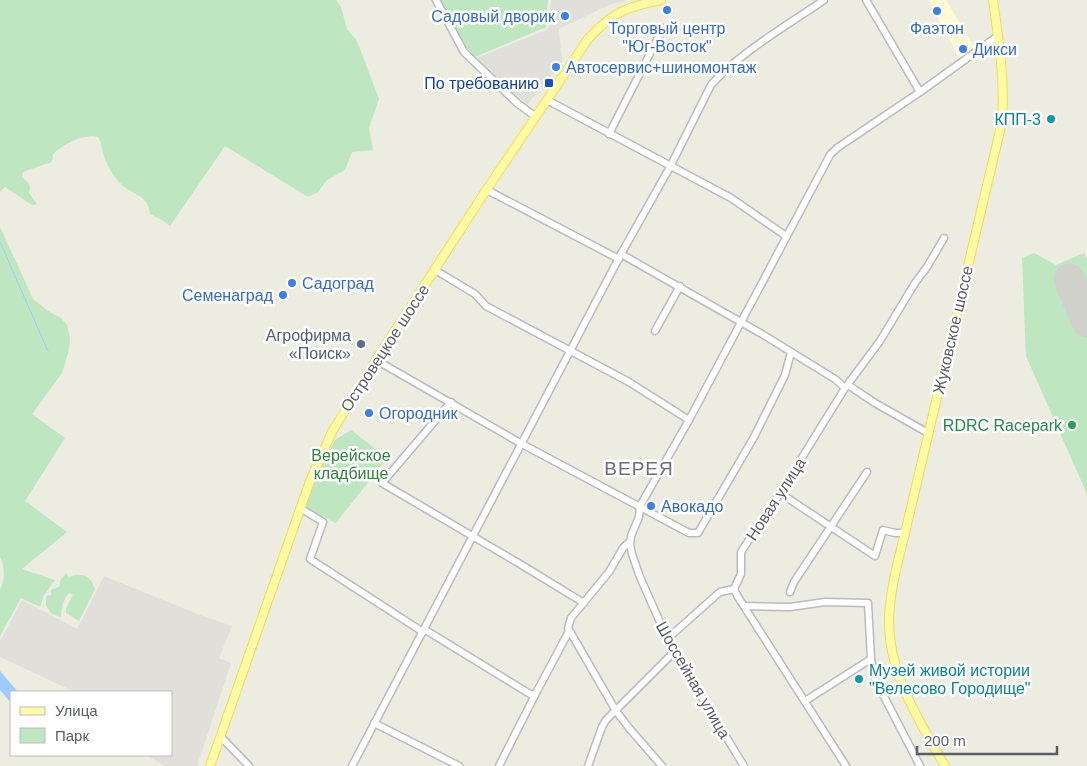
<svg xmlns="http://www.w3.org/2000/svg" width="1087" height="766" font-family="Helvetica,sans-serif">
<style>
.commercial{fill:#fffad5}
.industrial{fill:#e1dfd9}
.green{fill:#bde6c1}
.water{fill:#a0caff}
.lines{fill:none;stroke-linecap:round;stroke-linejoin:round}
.stream{stroke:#a0caff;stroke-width:1}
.runway{stroke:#d1d1cc;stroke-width:31}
.minor-casing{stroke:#b9bbc1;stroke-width:9}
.major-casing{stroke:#f5db52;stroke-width:10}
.minor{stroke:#fff;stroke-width:6}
.major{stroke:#fffba5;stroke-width:8}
.shop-dot{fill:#3f7fe0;stroke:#fff;stroke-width:2}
.transit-dot{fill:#1a4fb4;stroke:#fff;stroke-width:2}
.culture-dot{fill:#0f9aa8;stroke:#fff;stroke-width:2}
.service-dot{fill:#5c6f8a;stroke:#fff;stroke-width:2}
.leisure-dot{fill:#2e9e5b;stroke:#fff;stroke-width:2}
.labels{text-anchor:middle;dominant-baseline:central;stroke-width:5;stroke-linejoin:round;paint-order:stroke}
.shop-label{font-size:16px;fill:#366cbe;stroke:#fff;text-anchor:start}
.transit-label{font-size:16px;fill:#164399;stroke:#fff;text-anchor:end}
.culture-label{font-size:16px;fill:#0d838f;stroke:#fff;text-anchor:end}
.street-label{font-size:16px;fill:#5a5d63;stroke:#fff}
.service-label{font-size:16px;fill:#4e5e75;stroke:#fff;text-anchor:end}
.leisure-label{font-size:16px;fill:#27864d;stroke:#fff;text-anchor:end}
.park-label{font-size:16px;fill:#31833f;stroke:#fff}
.quarter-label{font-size:19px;letter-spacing:1px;fill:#6b6f75;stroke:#fff}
</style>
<rect width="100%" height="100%" fill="#edece1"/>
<path class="commercial" d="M928,0H946L976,50L961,61Z"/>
<g class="industrial">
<path d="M551,0H628L611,4L559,29L562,62L527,105L474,59L549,29Z"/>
<path d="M104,576L200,615L232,626L219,658L231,663L197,766H165L146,755H171V692H75L0,657V641L22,600L77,629Z"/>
</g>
<g class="green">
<path d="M0,0H336L341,7L347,29L357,41L379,99L369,128L373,150L352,152L345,170L327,180L318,192L308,197L225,146L170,226L162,220L150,214C148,195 135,196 122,185C114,177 107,166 104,156C102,149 102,143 98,137C84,133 63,144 53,154V159L50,163C40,165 33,169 23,172L22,177C28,182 32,185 29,193L37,204L32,205L5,187L0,192Z"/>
<path d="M438,0H548L546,27L475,57L457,36Z"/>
<path d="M0,227L33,299L48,311L61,318L67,325L70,338L69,350L62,373L32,414L65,438L25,501L67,532L22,569L55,580L44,595L40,607L21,598L0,636V589C5,583 5,563 0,557Z"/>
<path d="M1034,253L1056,265L1084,253L1087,259V494L1026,356L1022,258Z"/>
<path d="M351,430L387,458L336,523L304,507L317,474L335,440Z"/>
<path d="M66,573L69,577C81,572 91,575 95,589L79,621L66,613V608L73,595L69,593C62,600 62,608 61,617L52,614L46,606V596L51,595V590L60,586V581Z"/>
</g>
<path class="water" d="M0,671L18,692H11V703L0,690Z"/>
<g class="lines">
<path class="stream" d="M0,242L48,351"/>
<path class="runway" d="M1069,279L1087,322"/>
<g class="minor-casing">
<g id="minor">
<path d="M436,0L464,52L517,103L536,117"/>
<path d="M866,0L920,92"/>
<path d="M547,100L731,198L786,236"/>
<path d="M609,134L663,28"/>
<path d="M487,190L619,259"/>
<path d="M621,254L762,334L835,379L845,388"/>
<path d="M435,270L475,294L486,306L629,382L689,420"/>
<path d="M655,331L680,286"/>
<path d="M376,360L522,444L689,533H698L754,437L785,375L791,352"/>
<path d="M848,385L875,403L928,433"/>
<path d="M451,402L382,483L520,564L584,603"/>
<path d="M780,493L875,556L883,530L895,533H905"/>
<path d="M300,508L323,522L310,559L423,632"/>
<path d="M630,541L623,548L609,572L571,618L568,628L616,711L629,728L662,766"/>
<path d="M790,592L794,582L867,472"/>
<path d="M744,606L790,607L825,602L868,603L871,659L875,679L920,766"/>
<path d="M424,629L530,694L535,695L569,631"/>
<path d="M667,639L720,592L734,589"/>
<path d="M805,701L871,659"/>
<path d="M374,723L459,766"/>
<path d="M221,737L249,766"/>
<path d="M352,766L621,254L670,167L711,85C739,53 788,25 824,0"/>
<path d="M499,766L535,695"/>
<path d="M588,766L602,727L606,720L674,652"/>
<path d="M744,766L671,647L640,577L632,554L630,545L631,536L639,517L640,506L689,420L830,155L837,148L920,92L998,36"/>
<path d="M846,766L738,597L734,589L741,574V552L780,493L845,388L880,341L915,283L927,267L944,238"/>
</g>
</g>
<g class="major-casing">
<g id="major">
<path d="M210,766L310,481L332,432L376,360L485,192L588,39C613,12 626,7 661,0"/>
<path d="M945,766C919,720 888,674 889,619C890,590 898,561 905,533L1002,122C1005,80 999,41 993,0"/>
</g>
</g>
<use href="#minor" class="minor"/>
<use href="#major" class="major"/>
</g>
<g class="shop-dot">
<circle cx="667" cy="10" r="5"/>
<circle cx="937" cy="11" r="5"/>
<circle cx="565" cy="16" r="5"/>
<circle cx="963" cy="49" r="5"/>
<circle cx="556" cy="67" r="5"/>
<circle cx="292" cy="283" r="5"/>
<circle cx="283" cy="295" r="5"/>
<circle cx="369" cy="413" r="5"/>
<circle cx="651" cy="506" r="5"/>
</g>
<rect class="transit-dot" x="544" y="78" width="10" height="10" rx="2.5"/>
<g class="culture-dot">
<circle cx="1051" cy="119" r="5"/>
<circle cx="859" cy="679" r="5"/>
</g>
<circle class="service-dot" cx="361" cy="344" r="5"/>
<circle class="leisure-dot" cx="1072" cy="425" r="5"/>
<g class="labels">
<g class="shop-label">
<text x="555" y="16" text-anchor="end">Садовый дворик</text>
<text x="667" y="28" text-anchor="middle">Торговый центр<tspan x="667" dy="18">"Юг-Восток"</tspan></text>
<text x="937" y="28" text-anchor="middle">Фаэтон</text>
<text x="973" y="49">Дикси</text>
<text x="566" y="67">Автосервис+шиномонтаж</text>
<text x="302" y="283">Садоград</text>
<text x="273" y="295" text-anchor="end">Семенаград</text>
<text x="379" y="413">Огородник</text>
<text x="661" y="506">Авокадо</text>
</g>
<g class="transit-label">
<text x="539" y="83">По требованию</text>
</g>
<g class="culture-label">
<text x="1041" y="119">КПП-3</text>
<text x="869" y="670" text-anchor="start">Музей живой истории<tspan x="869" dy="18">"Велесово Городище"</tspan></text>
</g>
<g class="street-label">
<text transform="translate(953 330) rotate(-77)">Жуковское шоссе</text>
<text transform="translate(385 348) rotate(-57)">Островецкое шоссе</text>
<text transform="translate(776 499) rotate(-57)">Новая улица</text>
<text transform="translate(693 680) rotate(60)">Шоссейная улица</text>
</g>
<g class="service-label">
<text x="351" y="335">Агрофирма<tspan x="351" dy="18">«Поиск»</tspan></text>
</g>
<g class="leisure-label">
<text x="1062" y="425">RDRC Racepark</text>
</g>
<g class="park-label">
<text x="351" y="455">Верейское<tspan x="351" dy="18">кладбище</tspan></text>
</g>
<g class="quarter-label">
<text x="639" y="468">ВЕРЕЯ</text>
</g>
</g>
<rect x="10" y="691" width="162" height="65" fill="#ffffff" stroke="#bdbec1"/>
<rect x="20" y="707" width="25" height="8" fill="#fffba5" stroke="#bdbec1"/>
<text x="55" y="716" font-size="15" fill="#5a5d63">Улица</text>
<rect x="20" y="728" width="25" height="15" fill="#bde6c1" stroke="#bdbec1"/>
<text x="55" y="741" font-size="15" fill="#5a5d63">Парк</text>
<path d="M917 746v8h140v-8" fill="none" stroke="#5a5d63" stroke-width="2.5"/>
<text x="924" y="746" font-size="15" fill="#5a5d63" stroke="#ffffff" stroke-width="4" paint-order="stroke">200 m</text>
</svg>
